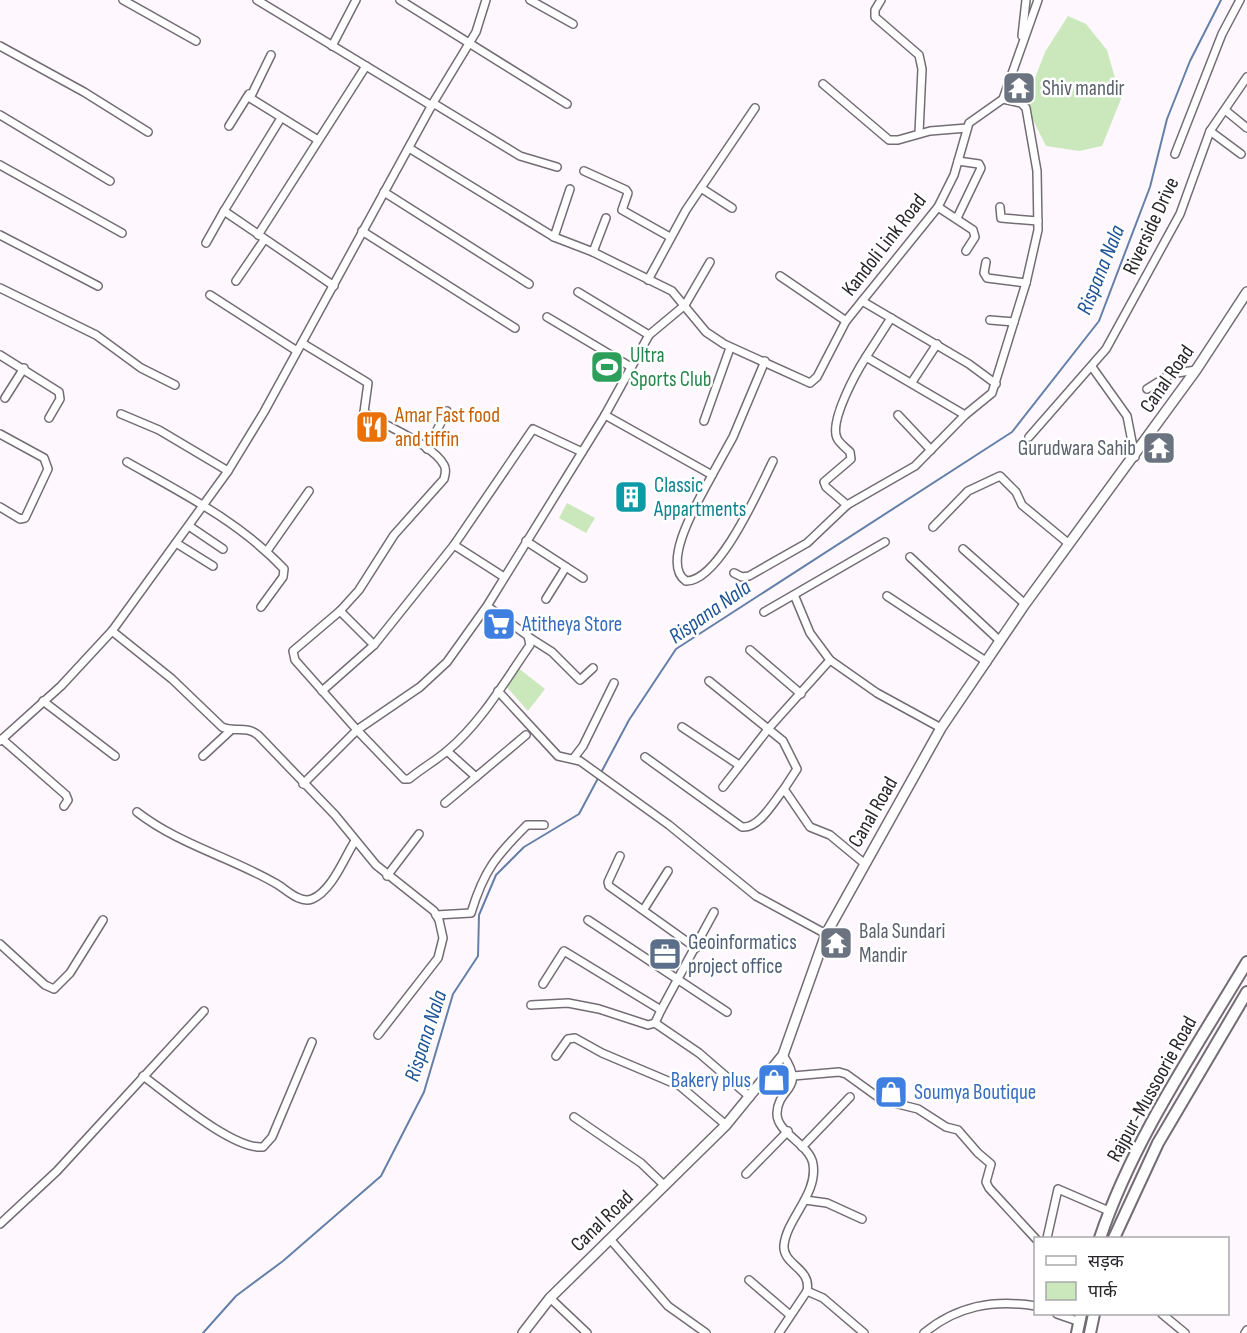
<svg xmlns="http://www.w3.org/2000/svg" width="1247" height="1333" font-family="'Sofia Sans Condensed','Noto Sans Devanagari',sans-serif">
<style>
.green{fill:#cae8bb}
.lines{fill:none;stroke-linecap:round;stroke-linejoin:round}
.stream{stroke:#6480a9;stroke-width:2}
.street-casing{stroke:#746c75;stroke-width:10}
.secondary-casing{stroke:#746c75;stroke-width:12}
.primary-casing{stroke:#746c75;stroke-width:14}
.street{stroke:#fff;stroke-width:7}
.secondary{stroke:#fff;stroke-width:9}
.primary{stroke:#fff;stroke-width:10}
.labels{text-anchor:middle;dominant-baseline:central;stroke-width:5;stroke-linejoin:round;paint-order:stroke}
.worship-label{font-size:21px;fill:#5b616d;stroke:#fff;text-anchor:start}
.street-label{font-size:21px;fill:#29262a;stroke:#fff}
.leisure-label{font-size:21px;fill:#27864d;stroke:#fff;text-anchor:start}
.food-label{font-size:21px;fill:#c56008;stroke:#fff;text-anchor:start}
.culture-label{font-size:21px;fill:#0d838f;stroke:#fff;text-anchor:start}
.shop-label{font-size:21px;fill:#366cbe;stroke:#fff;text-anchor:start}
.service-label{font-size:21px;fill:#4e5e75;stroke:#fff;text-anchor:start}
.water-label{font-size:22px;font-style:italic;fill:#1e5396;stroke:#fff}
</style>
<rect width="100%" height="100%" fill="#fef8fe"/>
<g class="green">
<path d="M1068,16L1086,24L1107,50L1121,99L1102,146L1079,151L1046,146L1025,104L1045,52Z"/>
<path d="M567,503L595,518L586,533L559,518Z"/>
<path d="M517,667L545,689L528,711L504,684Z"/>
</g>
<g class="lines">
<path class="stream" d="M203,1333L236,1296L283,1261L381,1176L424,1092L453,994L478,956L479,915L496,875L524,847L579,814L629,720L676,649L1012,432L1099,321L1150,187L1167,119L1190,61L1221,0"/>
<g class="street-casing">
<g id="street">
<path d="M123,0L196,41"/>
<path d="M257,0L432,106"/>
<path d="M400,0L567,104"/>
<path d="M530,0L573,24"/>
<path d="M881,0L875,10V17L919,55L922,69L919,133"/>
<path d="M1022,36L1026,0"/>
<path d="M0,46L84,92L148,132"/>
<path d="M332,46L356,0"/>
<path d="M271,55L250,98L318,140"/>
<path d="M823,84L889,140H898L930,131L967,128"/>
<path d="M433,103L520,156L557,167"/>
<path d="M1225,110L1247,128"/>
<path d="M0,115L110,181"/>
<path d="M281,118L224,211L334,286"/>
<path d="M229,126L249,94"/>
<path d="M1210,131L1241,154"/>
<path d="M409,148L554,237L593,252L672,291L706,332L724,344L810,383L817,377L846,321L938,207L954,175L969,123L1003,99L1038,0"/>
<path d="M1175,154L1222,34L1240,0"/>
<path d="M0,165L122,233"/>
<path d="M584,171L626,190L628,193L622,210L670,237"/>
<path d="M701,188L732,208"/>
<path d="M384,192L529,284"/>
<path d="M938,207L973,230L975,237L966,251"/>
<path d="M1000,207L1001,218L1038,221"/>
<path d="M957,218L981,168L979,164L958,161"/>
<path d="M362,231L515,328"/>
<path d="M0,235L98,286"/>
<path d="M258,235L366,66"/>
<path d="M554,237L570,189"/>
<path d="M206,243L224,211"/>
<path d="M593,252L606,218"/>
<path d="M986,262L984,273L987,278L1026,283"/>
<path d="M780,276L846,321"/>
<path d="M648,280L686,210L755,108"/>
<path d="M236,281L264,240"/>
<path d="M0,288L96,335L141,368L175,385"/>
<path d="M578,292L649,335"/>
<path d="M210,295L297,351"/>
<path d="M862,301L969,364L996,384"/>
<path d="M547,317L631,367"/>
<path d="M891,318L866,357L965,415"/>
<path d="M990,320L1014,322"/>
<path d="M302,343L368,383L364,412C384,426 433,444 444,465C447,470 445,474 444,479L394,535L359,590L340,611L293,651L295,660L357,730L303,784"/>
<path d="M0,355L59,392L60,399L49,418"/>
<path d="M1092,367L1127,416L1135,457"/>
<path d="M912,382L937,344"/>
<path d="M1147,389L1171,374L1196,370"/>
<path d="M5,398L24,368"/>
<path d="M121,414L159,430L228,471"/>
<path d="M605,415L712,475C702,495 659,563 686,581C719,582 760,487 773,461"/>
<path d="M898,415L931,450"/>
<path d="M704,421L730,348"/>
<path d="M0,434L44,458L48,469L25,518L20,519L0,507"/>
<path d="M1029,437L1106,349L1180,214L1210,131L1247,77"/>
<path d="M427,449L447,411"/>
<path d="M127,462C182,493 240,522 284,569L283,577L261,607"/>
<path d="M712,475L733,437L765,361"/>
<path d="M847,505L826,487L824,482L851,459L850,452C846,448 839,443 837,438C829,421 857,371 866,357"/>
<path d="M189,526L223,549"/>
<path d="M933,527L968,491L1000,476L1016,492L1022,505L1068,543"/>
<path d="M526,541L583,578"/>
<path d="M176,543L213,566"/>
<path d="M963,549L1025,604"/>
<path d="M267,551L309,491"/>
<path d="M910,557L1000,641"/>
<path d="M734,573L742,577L749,576L807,543L847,505L915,466L965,415L992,393L1026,283L1038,230L1037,171L1026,108L1021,103L1003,99"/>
<path d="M504,577L454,545L533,429L582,452"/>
<path d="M887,596L987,662"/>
<path d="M795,597L810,633L830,660"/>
<path d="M546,599L566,567"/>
<path d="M487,606L528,636L530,645C505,681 481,723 447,751C435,761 421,769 409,779H404L357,730L420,687L447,662L487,606L605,415L649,335L685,305L710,262"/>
<path d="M340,611L374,645"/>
<path d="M764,612L885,542"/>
<path d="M112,631L172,679L222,727C234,733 246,725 258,735L335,815L376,865L434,911L439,920L443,938L438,958L378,1035"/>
<path d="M530,638L552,652L580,680L593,668"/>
<path d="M750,650L801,694"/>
<path d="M709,681L783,741L797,769L784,789"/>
<path d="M322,691L374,645L454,545"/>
<path d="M498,691L558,756L580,761L669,825L756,896L826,934"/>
<path d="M43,701L115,756"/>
<path d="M682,727L739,765"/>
<path d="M2,739L66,795L68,800L64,806"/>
<path d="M0,741L61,686L112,631L228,471L264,412L433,103L476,32L486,0"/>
<path d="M447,751L476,777"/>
<path d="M203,756L231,730"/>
<path d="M645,757L742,827C759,829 774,801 784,789L810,827L830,835L865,864"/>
<path d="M573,759L583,746L614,683"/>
<path d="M723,787L769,728L830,660L877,693L941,728"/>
<path d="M445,803L526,735"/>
<path d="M137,812C178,844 230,857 275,883C285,888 299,904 312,899C332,891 344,858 355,841"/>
<path d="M620,856L608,882L609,886L696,948"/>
<path d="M387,876L419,834"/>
<path d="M644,909L668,871"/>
<path d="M436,915L471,913C484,870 496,856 527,825H544"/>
<path d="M588,920L727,1012"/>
<path d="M0,944L45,985L54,989L70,973L103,920"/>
<path d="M543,984L564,951L661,1010L655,1023"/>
<path d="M531,1005L568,1003L599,1009L648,1025L655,1023L699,1053L750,1097"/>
<path d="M661,1010L714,912"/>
<path d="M556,1056L568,1039L575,1038L602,1053L680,1086L726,1125"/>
<path d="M143,1076C168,1094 233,1150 263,1147L272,1137L312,1042"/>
<path d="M793,1076L839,1072L846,1074L882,1100L918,1109L946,1127L958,1130L978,1153L991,1164L986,1182L989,1188L1036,1239"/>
<path d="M574,1117L641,1163L665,1186"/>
<path d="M802,1147L850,1097"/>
<path d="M746,1174L788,1131"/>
<path d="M805,1200L827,1203L862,1219"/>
<path d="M0,1224L57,1171L204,1011"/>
<path d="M1047,1238L1058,1189L1109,1211"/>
<path d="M610,1239L668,1306L706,1333"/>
<path d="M749,1280L790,1315"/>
<path d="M807,1291L823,1298L864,1333"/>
<path d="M550,1298L587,1333"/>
<path d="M1057,1314L1080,1322"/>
<path d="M1162,1314L1185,1333"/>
<path d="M779,1333L807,1291C812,1268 782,1265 784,1245C787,1218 818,1194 813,1164C810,1144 776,1133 777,1113C778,1086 807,1091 783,1055"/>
<path d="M924,1333C957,1306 993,1299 1036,1306"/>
<path d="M1245,1333L1247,1330"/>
</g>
</g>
<g class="secondary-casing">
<path id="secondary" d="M523,1333L550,1298L726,1125L783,1055L826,934L941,728L1025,604L1196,370L1247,292"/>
</g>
<g class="primary-casing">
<g id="primary">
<path d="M1100,1238C1133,1140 1194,1051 1247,962"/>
<path d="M1114,1238L1158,1143L1247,992"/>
<path d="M1077,1333L1081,1314"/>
<path d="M1090,1333L1094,1314"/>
</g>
</g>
<use href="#street" class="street"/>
<use href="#secondary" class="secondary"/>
<use href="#primary" class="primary"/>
</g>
<defs>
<g id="temple-square" transform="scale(1.725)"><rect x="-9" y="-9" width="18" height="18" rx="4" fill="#6b7280" stroke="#fff"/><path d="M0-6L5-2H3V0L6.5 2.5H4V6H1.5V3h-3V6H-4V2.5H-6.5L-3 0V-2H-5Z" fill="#fff"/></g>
<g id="stadium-square" transform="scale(1.725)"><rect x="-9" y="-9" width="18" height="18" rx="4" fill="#2e9e5b" stroke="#fff"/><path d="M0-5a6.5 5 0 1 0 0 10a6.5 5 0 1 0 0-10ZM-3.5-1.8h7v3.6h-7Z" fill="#fff"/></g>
<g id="restaurant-square" transform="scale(1.725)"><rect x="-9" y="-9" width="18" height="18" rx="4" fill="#e8710a" stroke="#fff"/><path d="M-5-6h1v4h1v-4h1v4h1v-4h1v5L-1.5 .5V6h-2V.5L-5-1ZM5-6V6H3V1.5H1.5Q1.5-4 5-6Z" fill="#fff"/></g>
<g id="building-square" transform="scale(1.725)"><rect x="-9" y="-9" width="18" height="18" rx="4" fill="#0f9aa8" stroke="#fff"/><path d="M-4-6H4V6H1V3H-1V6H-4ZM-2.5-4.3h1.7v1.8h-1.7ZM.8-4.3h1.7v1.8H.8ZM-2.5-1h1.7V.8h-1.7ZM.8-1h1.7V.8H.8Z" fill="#fff"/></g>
<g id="supermarket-square" transform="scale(1.725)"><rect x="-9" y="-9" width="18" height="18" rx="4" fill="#3f7fe0" stroke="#fff"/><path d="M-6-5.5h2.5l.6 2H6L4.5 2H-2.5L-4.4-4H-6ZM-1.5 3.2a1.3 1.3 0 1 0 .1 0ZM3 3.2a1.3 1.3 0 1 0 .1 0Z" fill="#fff"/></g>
<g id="office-square" transform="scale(1.725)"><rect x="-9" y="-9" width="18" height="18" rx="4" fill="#5c6f8a" stroke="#fff"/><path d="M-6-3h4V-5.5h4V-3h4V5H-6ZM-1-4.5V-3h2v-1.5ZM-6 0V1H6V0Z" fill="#fff"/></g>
<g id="shop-square" transform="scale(1.725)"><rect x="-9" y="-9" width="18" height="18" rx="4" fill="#3f7fe0" stroke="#fff"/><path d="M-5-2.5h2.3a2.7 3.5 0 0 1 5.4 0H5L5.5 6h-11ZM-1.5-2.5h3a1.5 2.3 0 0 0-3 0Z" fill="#fff"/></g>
</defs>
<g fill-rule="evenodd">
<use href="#temple-square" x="1019" y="88"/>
<use href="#stadium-square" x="607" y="367"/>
<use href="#restaurant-square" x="372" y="427"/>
<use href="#temple-square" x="1159" y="448"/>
<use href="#building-square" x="631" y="497"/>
<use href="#supermarket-square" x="499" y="624"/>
<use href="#temple-square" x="836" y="943"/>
<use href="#office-square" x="665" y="954"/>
<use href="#shop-square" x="774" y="1080"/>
<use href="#shop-square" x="891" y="1092"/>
</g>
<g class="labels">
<g class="worship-label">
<text x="1042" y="88">Shiv mandir</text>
<text x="1136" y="448" text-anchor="end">Gurudwara Sahib</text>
<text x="859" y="931">Bala Sundari<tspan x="859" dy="24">Mandir</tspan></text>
</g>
<g class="street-label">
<text transform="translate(1151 226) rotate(-65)">Riverside Drive</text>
<text transform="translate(884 245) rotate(-52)">Kandoli Link Road</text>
<text transform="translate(1167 379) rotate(-55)">Canal Road</text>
<text transform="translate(873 812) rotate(-60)">Canal Road</text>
<text transform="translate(1152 1089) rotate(-61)">Rajpur-Mussoorie Road</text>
<text transform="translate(602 1221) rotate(-44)">Canal Road</text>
</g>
<g class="leisure-label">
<text x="630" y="355">Ultra<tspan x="630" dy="24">Sports Club</tspan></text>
</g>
<g class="food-label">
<text x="395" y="415">Amar Fast food<tspan x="395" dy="24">and tiffin</tspan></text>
</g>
<g class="culture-label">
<text x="654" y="485">Classic<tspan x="654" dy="24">Appartments</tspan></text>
</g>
<g class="shop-label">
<text x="522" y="624">Atitheya Store</text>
<text x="751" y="1080" text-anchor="end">Bakery plus</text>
<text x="914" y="1092">Soumya Boutique</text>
</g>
<g class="service-label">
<text x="688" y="942">Geoinformatics<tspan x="688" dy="24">project office</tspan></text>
</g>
<g class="water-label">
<text transform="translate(1101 270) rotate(-68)">Rispana Nala</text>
<text transform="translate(710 612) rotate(-35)">Rispana Nala</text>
<text transform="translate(426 1036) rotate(-72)">Rispana Nala</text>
</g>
</g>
<rect x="1034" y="1237" width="195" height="78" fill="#ffffff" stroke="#a9a8aa" stroke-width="1.5"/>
<rect x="1046" y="1256" width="30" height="9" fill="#ffffff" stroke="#a9a8aa" stroke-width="1.5"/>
<text x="1088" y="1267" font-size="18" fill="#29262a">सड़क</text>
<rect x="1046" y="1282" width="30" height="18" fill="#cae8bb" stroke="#a9a8aa" stroke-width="1.5"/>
<text x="1088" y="1297" font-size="18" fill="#29262a">पार्क</text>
</svg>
